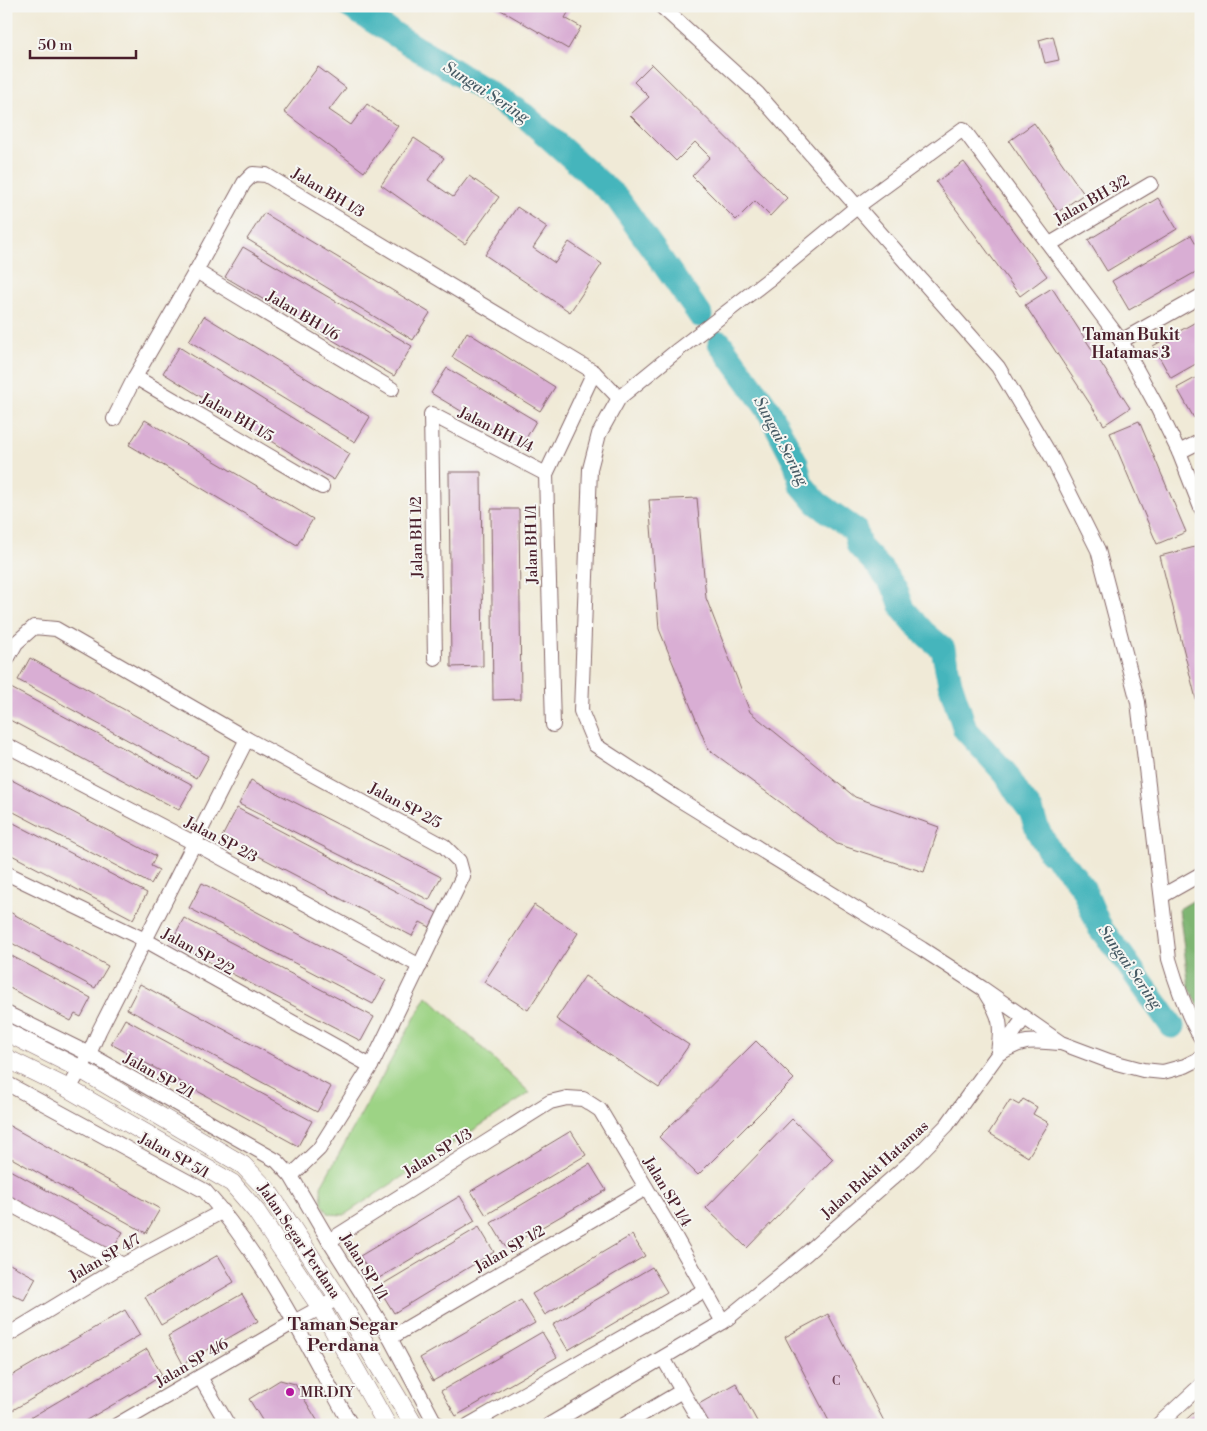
<svg xmlns="http://www.w3.org/2000/svg" width="1207" height="1431" font-family="'Libre Bodoni',serif">
<style>
.green{fill:#9dd385;stroke:#747958}
.forest{fill:#7eb572;stroke:#646a4e}
.lines{fill:none;stroke-linecap:round;stroke-linejoin:round}
.river{stroke:#45b5bc;stroke-width:25}
.building{fill:#d9aed4}
.minor-casing{stroke:#846667;stroke-width:16}
.tertiary-casing{stroke:#846667;stroke-width:19}
.minor{stroke:#fff;stroke-width:14}
.tertiary{stroke:#fff;stroke-width:18}
.poi-dot{fill:#b5179e;stroke:#f6f6f2;stroke-width:2}
.labels{text-anchor:middle;dominant-baseline:central;stroke-width:4;stroke-linejoin:round;paint-order:stroke}
.number-label{font-size:12px;fill:#6e4355}
.street-label{font-size:15px;fill:#4a1f2b;stroke:#f6f6f2}
.poi-label{font-size:15px;fill:#4a1f2b;stroke:#f6f6f2;text-anchor:start}
.water-label{font-size:16px;font-style:italic;fill:#485b65;stroke:#f6f6f2}
.neighbourhood-label{font-size:16px;font-weight:bold;fill:#4a1f2b;stroke:#f6f6f2}
.quarter-label{font-size:18px;font-weight:bold;fill:#4a1f2b;stroke:#f6f6f2}
</style>
<rect width="100%" height="100%" fill="#f6f6f2"/>
<filter id="ink" filterUnits="userSpaceOnUse"><feTurbulence type="fractalNoise" baseFrequency=".02" numOctaves="2"/><feDisplacementMap in="SourceGraphic" scale="10" xChannelSelector="R" yChannelSelector="G"/><feConvolveMatrix kernelMatrix="1 2 1 2 8 2 1 2 1" color-interpolation-filters="sRGB"/></filter>
<filter id="wash" filterUnits="userSpaceOnUse"><feTurbulence type="fractalNoise" baseFrequency=".0096" numOctaves="4" result="noise"/><feDisplacementMap in="SourceGraphic" scale="20" xChannelSelector="R" yChannelSelector="G"/><feGaussianBlur stdDeviation="1.12" result="paint"/><feColorMatrix in="noise" values="0 0 0 0 0 0 0 0 0 0 0 0 0 0 0 0 0 1.4 0 .05"/><feComposite in="paint" operator="in"/></filter>
<g filter="url(#wash)">
<rect width="100%" height="100%" fill="#f0ead7"/>
<path class="green" d="M427,996L530,1093L344,1215L329,1214L322,1203L321,1186Z"/>
<path class="forest" d="M1201,896V1010L1189,987L1179,909Z"/>
<g class="lines">
<g class="river">
<path d="M349,6L524,115L617,198L700,315"/>
<path d="M720,343L768,409L796,463L801,484L817,503L855,530L859,546L879,567L896,590L903,609L923,632L943,649L950,683L965,729L1006,774L1018,794L1031,811L1038,831L1050,852L1067,867L1083,888L1100,928L1122,956L1172,1026"/>
</g>
</g>
<g id="blocks">
<g class="building">
<path d="M494,6H572L565,18L581,27L568,49Z"/>
<path d="M1053,36L1059,60L1045,63L1039,40Z"/>
<path d="M652,64L787,198L770,216L755,201L736,220L692,176L710,157L695,142L676,161L630,115L649,97L634,82Z"/>
<path d="M318,67L346,88L329,110L351,125L367,104L398,126L364,172L284,112Z"/>
<path d="M1034,123L1084,194L1058,212L1009,141Z"/>
<path d="M414,138L444,158L428,180L453,197L469,176L499,197L465,244L381,185Z"/>
<path d="M964,162L1047,276L1020,296L936,182Z"/>
<path d="M1158,198L1177,229L1107,271L1088,240Z"/>
<path d="M517,207L547,227L533,248L555,263L569,242L602,264L570,312L485,255Z"/>
<path d="M264,213L430,313L413,340L247,239Z"/>
<path d="M1191,235L1201,252V269L1129,310L1112,281Z"/>
<path d="M243,247L412,346L394,376L225,277Z"/>
<path d="M1052,288L1130,408L1104,425L1025,305Z"/>
<path d="M204,316L370,417L355,442L189,341Z"/>
<path d="M1201,319V361L1171,378L1153,346Z"/>
<path d="M467,332L555,387L540,411L452,357Z"/>
<path d="M179,347L350,454L334,480L163,373Z"/>
<path d="M447,368L536,421L521,447L431,393Z"/>
<path d="M1201,375V415L1194,418L1177,388Z"/>
<path d="M145,420L313,519L297,545L129,445Z"/>
<path d="M1139,421L1186,532L1157,544L1110,433Z"/>
<path d="M449,472H481L483,666L451,667Z"/>
<path d="M697,498L706,598L750,712L855,797L939,827L924,872L837,844L708,749L659,629L649,500Z"/>
<path d="M491,509H519L521,699L493,700Z"/>
<path d="M1195,547L1201,570L1200,715L1160,556Z"/>
<path d="M30,658L209,756L197,778L18,680Z"/>
<path d="M9,687L193,785L179,810L6,718V691Z"/>
<path d="M6,777L156,856L151,866L159,870L151,884L6,808Z"/>
<path d="M251,780L441,877L429,900L239,804Z"/>
<path d="M237,808L437,913L430,927L420,922L412,936L222,837Z"/>
<path d="M6,819L147,893L133,919L6,852Z"/>
<path d="M202,883L386,980L373,1004L189,908Z"/>
<path d="M534,905L578,933L528,1010L484,982Z"/>
<path d="M6,910L108,966L95,988L6,940Z"/>
<path d="M184,918L374,1017L361,1041L171,942Z"/>
<path d="M6,953L91,998L81,1017L75,1014L71,1021L6,986Z"/>
<path d="M585,976L689,1045L659,1088L556,1019Z"/>
<path d="M140,984L331,1087L317,1112L127,1009Z"/>
<path d="M125,1019L312,1121L298,1146L111,1044Z"/>
<path d="M756,1041L794,1079L698,1175L659,1137Z"/>
<path d="M1023,1099L1037,1107L1033,1114L1049,1123L1028,1157L989,1133L1010,1100L1019,1105Z"/>
<path d="M792,1119L833,1159L747,1248L706,1208Z"/>
<path d="M6,1124L160,1209L146,1233L6,1155Z"/>
<path d="M571,1131L586,1155L486,1215L471,1191Z"/>
<path d="M590,1164L606,1190L506,1248L491,1223Z"/>
<path d="M6,1168L123,1232L109,1256L6,1201Z"/>
<path d="M460,1196L475,1221L374,1281L360,1256Z"/>
<path d="M479,1227L494,1252L394,1313L378,1287Z"/>
<path d="M632,1235L645,1256L545,1315L532,1294Z"/>
<path d="M218,1255L234,1282L161,1325L145,1297Z"/>
<path d="M6,1262L36,1278L24,1300L6,1291Z"/>
<path d="M652,1267L667,1292L568,1350L553,1325Z"/>
<path d="M242,1294L258,1321L183,1364L168,1336Z"/>
<path d="M521,1300L535,1323L433,1381L420,1358Z"/>
<path d="M125,1310L140,1335L6,1414V1379Z"/>
<path d="M828,1314L886,1425H831L785,1337Z"/>
<path d="M542,1332L557,1357L456,1416L441,1391Z"/>
<path d="M147,1349L162,1375L150,1383L78,1425H18Z"/>
<path d="M280,1380L295,1384L320,1425H265L249,1399Z"/>
<path d="M736,1383L759,1425H708L697,1405Z"/>
<path d="M1201,1406V1425H1180Z"/>
</g>
</g>
</g>
<g filter="url(#ink)">
<use href="#blocks" fill-opacity="0" stroke="#846667" stroke-width="1"/>
<g class="lines">
<g class="minor-casing">
<g id="minor">
<path d="M661,6L758,94L998,367L1052,458L1098,550L1138,702L1169,959C1177,986 1186,1013 1201,1038"/>
<path d="M1050,244L1151,184"/>
<path d="M196,271L392,389"/>
<path d="M1121,341L1201,296"/>
<path d="M135,377L322,487"/>
<path d="M114,419L135,377L196,271L244,183L253,174L266,175L594,372L619,398"/>
<path d="M1179,452L1201,441"/>
<path d="M1201,508L1179,452L1156,405L1121,341L963,129L858,206L768,280L679,349L619,398L599,434L590,469L581,711L595,745L675,797L922,949L982,988L1061,1043L1109,1061L1143,1070L1163,1072L1185,1066L1201,1058"/>
<path d="M435,658L431,414L546,474"/>
<path d="M6,661L16,643L34,627L56,629L247,739L444,846L459,861L463,876L371,1066L319,1149L291,1176"/>
<path d="M553,725L546,474L594,372"/>
<path d="M6,745L194,843L420,966"/>
<path d="M6,873L145,940L371,1066"/>
<path d="M1162,896L1201,874"/>
<path d="M986,994C1001,1017 1002,1025 998,1052"/>
<path d="M6,1013L89,1054L277,1161L291,1176L329,1241L390,1338L435,1423L440,1425"/>
<path d="M1002,1052C1027,1038 1033,1041 1060,1043"/>
<path d="M6,1083L205,1191C266,1260 306,1345 351,1425"/>
<path d="M69,1089L89,1054L99,1031L247,739"/>
<path d="M6,1202L123,1265"/>
<path d="M329,1241L550,1102L567,1098L583,1099L600,1110L673,1233L723,1322"/>
<path d="M6,1336L123,1265L223,1211"/>
<path d="M390,1338L646,1188"/>
<path d="M663,1358L702,1425"/>
<path d="M200,1377L228,1425"/>
<path d="M117,1425L294,1322L338,1298"/>
<path d="M469,1425L705,1290"/>
<path d="M549,1425L723,1322L807,1253L914,1159L947,1125L1024,1018"/>
<path d="M624,1425L682,1391"/>
<path d="M1158,1425L1201,1385"/>
</g>
</g>
<g class="tertiary-casing">
<g id="tertiary">
<path d="M6,1032L80,1069L243,1165L268,1191L338,1298L414,1425"/>
<path d="M6,1058L69,1089L232,1183L256,1211L321,1308L387,1425"/>
</g>
</g>
<use href="#minor" class="minor"/>
<use href="#tertiary" class="tertiary"/>
</g>
</g>
<circle class="poi-dot" cx="290" cy="1392" r="5"/>
<g class="labels">
<g class="number-label">
<text x="836" y="1381">C</text>
</g>
<g class="street-label">
<text transform="translate(328 193) rotate(31)">Jalan BH 1/3</text>
<text transform="translate(1092 200) rotate(-30)">Jalan BH 3/2</text>
<text transform="translate(303 316) rotate(31)">Jalan BH 1/6</text>
<text transform="translate(237 418) rotate(30)">Jalan BH 1/5</text>
<text transform="translate(496 430) rotate(27)">Jalan BH 1/4</text>
<text transform="translate(417 537) rotate(-91)">Jalan BH 1/2</text>
<text transform="translate(532 544) rotate(-91)">Jalan BH 1/1</text>
<text transform="translate(405 806) rotate(28)">Jalan SP 2/5</text>
<text transform="translate(221 840) rotate(28)">Jalan SP 2/3</text>
<text transform="translate(198 952) rotate(29)">Jalan SP 2/2</text>
<text transform="translate(159 1076) rotate(29)">Jalan SP 2/1</text>
<text transform="translate(438 1153) rotate(-32)">Jalan SP 1/3</text>
<text transform="translate(174 1156) rotate(29)">Jalan SP 5/1</text>
<text transform="translate(875 1170) rotate(-42)">Jalan Bukit Hatamas</text>
<text transform="translate(667 1192) rotate(59)">Jalan SP 1/4</text>
<text transform="translate(299 1241) rotate(56)">Jalan Segar Perdana</text>
<text transform="translate(510 1249) rotate(-30)">Jalan SP 1/2</text>
<text transform="translate(105 1258) rotate(-30)">Jalan SP 4/7</text>
<text transform="translate(364 1267) rotate(58)">Jalan SP 1/1</text>
<text transform="translate(192 1363) rotate(-30)">Jalan SP 4/6</text>
</g>
<g class="poi-label">
<text x="300" y="1392">MR.DIY</text>
</g>
<g class="water-label">
<text transform="translate(486 92) rotate(33)">Sungai Sering</text>
<text transform="translate(781 441) rotate(62)">Sungai Sering</text>
<text transform="translate(1130 967) rotate(55)">Sungai Sering</text>
</g>
<g class="neighbourhood-label">
<text x="1131" y="335">Taman Bukit<tspan x="1131" dy="18">Hatamas 3</tspan></text>
</g>
<g class="quarter-label">
<text x="343" y="1324">Taman Segar<tspan x="343" dy="21">Perdana</tspan></text>
</g>
</g>
<rect width="1207" height="1431" fill="none" stroke="#f6f6f2" stroke-width="25"/>
<path d="M30 50v8h106v-8" fill="none" stroke="#4a1f2b" stroke-width="2.5"/>
<text x="38" y="50" font-size="15" fill="#4a1f2b" stroke="#f6f6f2" stroke-width="4" paint-order="stroke">50 m</text>
</svg>
